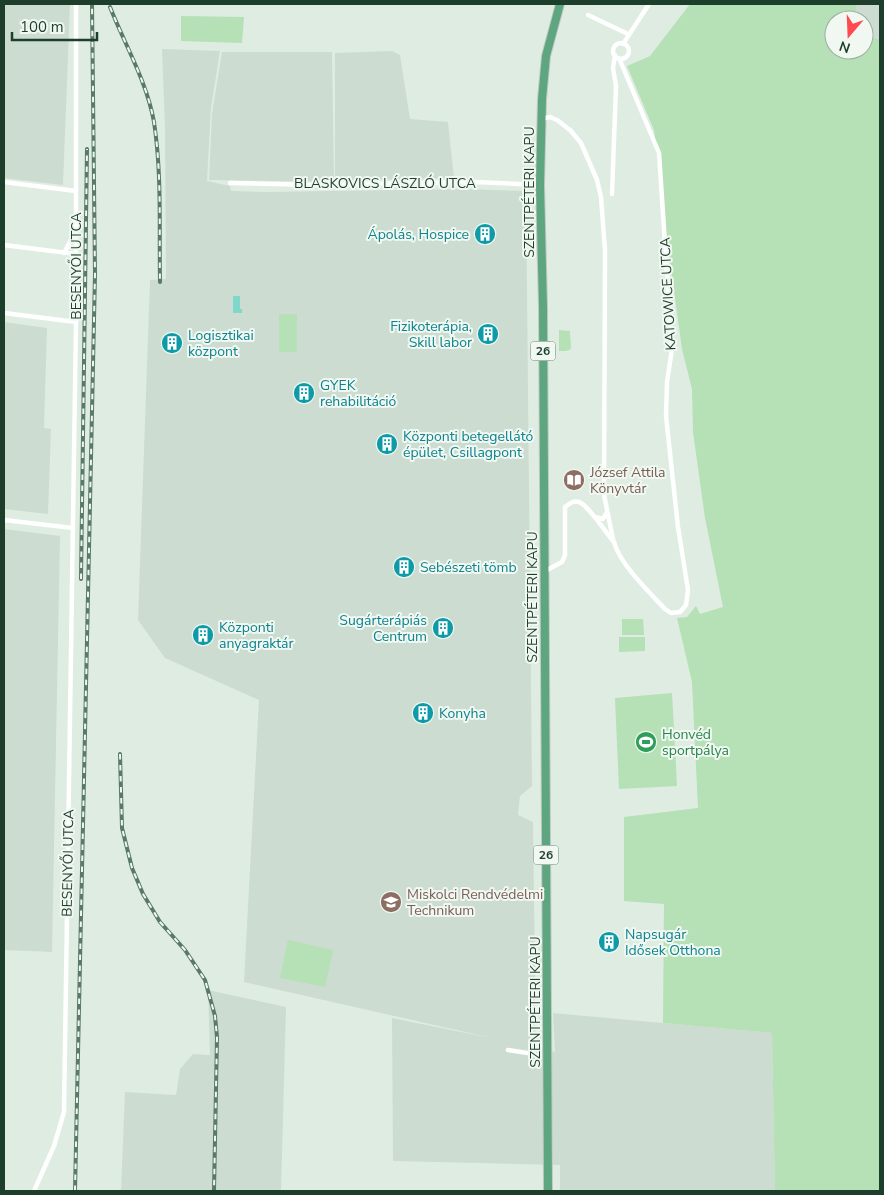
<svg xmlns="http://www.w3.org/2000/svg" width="884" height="1195" font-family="'Nunito Sans',sans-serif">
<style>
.built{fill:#cddcd1}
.green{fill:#b6e0b5}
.water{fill:#80d8cc}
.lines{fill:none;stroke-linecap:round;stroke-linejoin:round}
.primary-casing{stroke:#c0c9c4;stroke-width:10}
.minor{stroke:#fff;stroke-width:4.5}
.primary{stroke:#5ea67f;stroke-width:8}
.rail-casing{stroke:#587a67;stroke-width:4}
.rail{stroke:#f0f8f1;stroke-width:2;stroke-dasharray:5.5;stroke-linecap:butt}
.labels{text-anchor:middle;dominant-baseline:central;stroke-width:4;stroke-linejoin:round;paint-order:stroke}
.shield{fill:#f0f8f1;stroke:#5d7667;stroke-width:1}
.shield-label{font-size:12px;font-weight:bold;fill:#1e3e2c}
.street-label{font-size:14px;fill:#1e3e2c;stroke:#f0f8f1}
.culture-label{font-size:14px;fill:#0d838f;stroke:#f0f8f1;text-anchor:start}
.education-label{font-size:14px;fill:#785e54;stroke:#f0f8f1;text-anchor:start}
.leisure-label{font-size:14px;fill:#27864d;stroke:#f0f8f1;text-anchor:start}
</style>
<rect width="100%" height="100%" fill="#dfece2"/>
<g class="built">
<path d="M4,4H70L63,185L4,178Z"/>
<path d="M856,4H880V39L864,36V20H856Z"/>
<path d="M162,49L220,51L211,108L207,181L230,186L231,191L267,192L462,189L526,191L532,786L520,796L518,815L533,822L536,1048L555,1052L553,1013L772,1033L775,1191H560V1165L393,1161L392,1018L496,1039L244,982L259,700L165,658L138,620L150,280L166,279L165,127Z"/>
<path d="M392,51L400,55L410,119L448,122L454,178L335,181V53Z"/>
<path d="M222,52H332L334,182L209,180L212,114Z"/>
<path d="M4,322L47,328L44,428L51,429L48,514L4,509Z"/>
<path d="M4,529L60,536L52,952L4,950Z"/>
<path d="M208,990L286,1007L281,1191H121L125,1092L176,1095L180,1069L193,1054L210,1055Z"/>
</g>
<g class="green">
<path d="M690,4H856V20H834V50H864V36L880,39V1191H775L772,1033L663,1023L664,904L624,901V817L698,808L692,682L677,618L687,617L696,606L700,614L723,607L705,518L693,432L692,389L682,349L665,226L654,130L627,66L650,56Z"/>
<path d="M181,16L244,17L242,43L181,41Z"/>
<rect x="279" y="314" width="18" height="38"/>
<path d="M559,330L570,331L571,349L566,351H559Z"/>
<path d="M622,619H643L644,635H622Z"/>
<path d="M619,637H645V651L619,652Z"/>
<path d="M672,693L677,786L619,789L615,698Z"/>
<path d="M288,940L333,950L325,987L280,978Z"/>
</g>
<path class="water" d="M233,296H240V309H242V313H233Z"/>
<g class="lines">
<g class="primary-casing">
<path id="primary" d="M548,1191L543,307L540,185L542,99L546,56L560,4"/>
</g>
<g class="minor">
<path d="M588,15L628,34"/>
<circle cx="621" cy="51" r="8"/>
<path d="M623,44L649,4"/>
<path d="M541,119L550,117L557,120L570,130L581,143L597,180L601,197L605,251L604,495L613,539"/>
<path d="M4,182L76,191"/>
<path d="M230,183L319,185L475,182L540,185"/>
<path d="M612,194L616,86L613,68L615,55"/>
<path d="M4,245L76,254"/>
<path d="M64,253L75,232"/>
<path d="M4,313L76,322"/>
<path d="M595,517L603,519L607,512"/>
<path d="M4,520L73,528"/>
<path d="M545,571L562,562L565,555V507C569,504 573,500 579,502C588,505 607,534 614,542C619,563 650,593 665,609L671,613L680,612L686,605L688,590L678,527L666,416L667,382L672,349L659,153L619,58"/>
<path d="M508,1050L534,1054"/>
<path d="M34,1191L54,1146L64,1112L76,322V4"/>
</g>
<use href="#primary" class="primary"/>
<g class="rail-casing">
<g id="rail">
<path d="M110,7C125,45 147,82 154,122C162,174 159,229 160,282"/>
<path d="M81,579L87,149"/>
<path d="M120,754L122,828L132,868L143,894L160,922L185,950L205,980L215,1016L217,1037L214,1191"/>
<path d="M75,1191L95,274L92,4"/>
</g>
</g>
<use href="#rail" class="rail"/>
</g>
<defs>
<g id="building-disc" transform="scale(1.125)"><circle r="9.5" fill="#0f9aa8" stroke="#f0f8f1"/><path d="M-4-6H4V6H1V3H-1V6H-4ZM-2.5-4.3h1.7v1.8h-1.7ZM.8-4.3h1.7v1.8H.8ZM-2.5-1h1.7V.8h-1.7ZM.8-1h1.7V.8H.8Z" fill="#fff"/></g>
<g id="library-disc" transform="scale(1.125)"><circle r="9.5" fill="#8d6e63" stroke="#f0f8f1"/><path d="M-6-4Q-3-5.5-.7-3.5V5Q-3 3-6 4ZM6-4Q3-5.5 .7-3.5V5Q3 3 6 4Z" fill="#fff"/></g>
<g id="stadium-disc" transform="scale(1.125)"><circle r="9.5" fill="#2e9e5b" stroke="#f0f8f1"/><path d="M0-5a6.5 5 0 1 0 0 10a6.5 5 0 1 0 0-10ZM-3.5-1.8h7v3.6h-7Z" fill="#fff"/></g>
<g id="school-disc" transform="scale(1.125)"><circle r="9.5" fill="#8d6e63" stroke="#f0f8f1"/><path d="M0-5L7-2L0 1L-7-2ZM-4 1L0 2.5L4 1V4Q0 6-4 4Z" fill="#fff"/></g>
</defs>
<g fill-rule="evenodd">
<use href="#building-disc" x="485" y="234"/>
<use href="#building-disc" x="488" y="334"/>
<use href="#building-disc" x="172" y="343"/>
<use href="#building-disc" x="304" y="393"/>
<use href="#building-disc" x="387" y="444"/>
<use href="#library-disc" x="574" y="480"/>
<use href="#building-disc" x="404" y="567"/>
<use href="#building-disc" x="443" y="628"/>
<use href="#building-disc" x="203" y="635"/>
<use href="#building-disc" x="423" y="713"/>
<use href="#stadium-disc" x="646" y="742"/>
<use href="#school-disc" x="391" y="902"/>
<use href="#building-disc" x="609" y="942"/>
</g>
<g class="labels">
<g class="shield">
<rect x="530.5" y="341.5" width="25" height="19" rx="4"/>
<rect x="533.5" y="845.5" width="25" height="19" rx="4"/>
</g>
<g class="shield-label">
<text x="543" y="351">26</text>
<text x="546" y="855">26</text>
</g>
<g class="street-label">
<text x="385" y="183">BLASKOVICS LÁSZLÓ UTCA</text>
<text transform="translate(529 192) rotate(-90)">SZENTPÉTERI KAPU</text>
<text transform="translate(76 266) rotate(-90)">BESENYŐI UTCA</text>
<text transform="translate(668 294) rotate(-93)">KATOWICE UTCA</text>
<text transform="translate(532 597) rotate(-90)">SZENTPÉTERI KAPU</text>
<text transform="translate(68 863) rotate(-89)">BESENYŐI UTCA</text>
<text transform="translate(535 1002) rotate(-90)">SZENTPÉTERI KAPU</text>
</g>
<g class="culture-label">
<text x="469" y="234" text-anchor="end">Ápolás, Hospice</text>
<text x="472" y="326" text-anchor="end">Fizikoterápia,<tspan x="472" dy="16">Skill labor</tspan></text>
<text x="188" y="335">Logisztikai<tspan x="188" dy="16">központ</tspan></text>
<text x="320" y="385">GYEK<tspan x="320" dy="16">rehabilitáció</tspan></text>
<text x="403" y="436">Központi betegellátó<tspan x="403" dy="16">épület, Csillagpont</tspan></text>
<text x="420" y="567">Sebészeti tömb</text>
<text x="427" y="620" text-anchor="end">Sugárterápiás<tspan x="427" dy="16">Centrum</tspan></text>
<text x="219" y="627">Központi<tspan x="219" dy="16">anyagraktár</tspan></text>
<text x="439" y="713">Konyha</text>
<text x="625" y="934">Napsugár<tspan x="625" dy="16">Idősek Otthona</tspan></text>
</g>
<g class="education-label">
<text x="590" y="472">József Attila<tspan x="590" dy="16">Könyvtár</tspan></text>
<text x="407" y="894">Miskolci Rendvédelmi<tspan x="407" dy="16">Technikum</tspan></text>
</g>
<g class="leisure-label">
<text x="662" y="734">Honvéd<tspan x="662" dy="16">sportpálya</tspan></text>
</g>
</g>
<rect width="884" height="1195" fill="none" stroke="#1e3e2c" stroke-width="10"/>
<g transform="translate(849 35) rotate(199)"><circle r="24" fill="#f0f8f1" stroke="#9caea2"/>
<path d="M0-4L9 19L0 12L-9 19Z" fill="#ff4a51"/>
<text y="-8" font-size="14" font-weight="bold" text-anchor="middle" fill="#1e3e2c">N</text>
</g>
<path d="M12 32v8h85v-8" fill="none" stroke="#1e3e2c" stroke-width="2.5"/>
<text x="20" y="32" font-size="15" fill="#1e3e2c" stroke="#f0f8f1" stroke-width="4" paint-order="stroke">100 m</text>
</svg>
